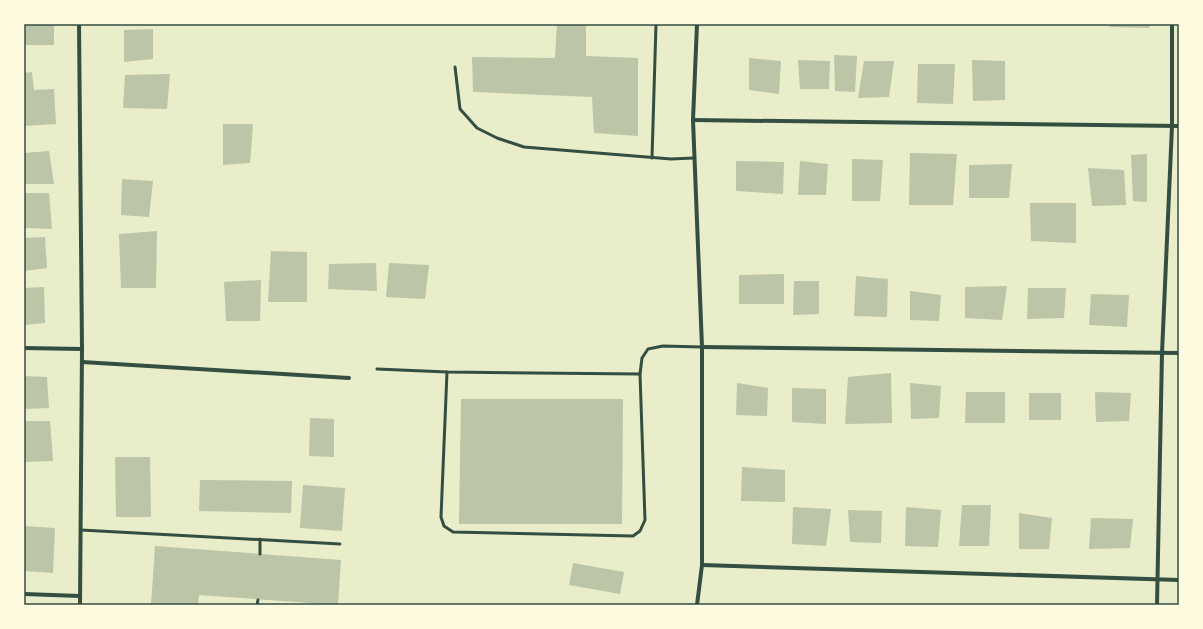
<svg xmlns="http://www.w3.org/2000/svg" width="1203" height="629" font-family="'Open Sans',sans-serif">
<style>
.building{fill:#bcc5a7}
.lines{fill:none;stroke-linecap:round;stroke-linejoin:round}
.service{stroke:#344e41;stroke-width:3}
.minor{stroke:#344e41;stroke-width:4}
.neatline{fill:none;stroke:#344e41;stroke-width:1.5}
</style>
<rect width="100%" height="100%" fill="#e9edc9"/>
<g class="building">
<rect x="24" y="24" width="30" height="21"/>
<path d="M557,24H586V56L638,58V136L594,133L592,97L473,92L472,57L555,58Z"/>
<path d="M1110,24H1149V28L1109,27Z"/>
<path d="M153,29V59L124,62V30Z"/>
<path d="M834,55L857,56L855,92L835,91Z"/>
<path d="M749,58L781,61L779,94L749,90Z"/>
<path d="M798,60L830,61L829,89H800Z"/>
<path d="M972,60L1005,61V100L973,101Z"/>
<path d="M864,61H894L889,97L858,98Z"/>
<path d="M918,64H955L953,104L917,103Z"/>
<path d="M32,72L34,90L54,89L56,124L24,126V73Z"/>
<path d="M170,74L167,109L123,108L125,75Z"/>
<path d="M223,124H253L250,163L223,165Z"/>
<path d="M49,151L54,184H24V153Z"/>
<path d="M910,153L957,154L953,205H909Z"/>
<path d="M1147,154V202L1133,201L1131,155Z"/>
<path d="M852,159L883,160L880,201H852Z"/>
<path d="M736,161L784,162L783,194L736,191Z"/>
<path d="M800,161L828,164L826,195H798Z"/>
<path d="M1012,164L1009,198H969V165Z"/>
<path d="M1088,168L1124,170L1126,205L1092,206Z"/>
<path d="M122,179L153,181L149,217L121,215Z"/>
<path d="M24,193H49L52,229L24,228Z"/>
<path d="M1030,203H1076V243L1031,241Z"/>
<path d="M157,231L156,288H121L119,234Z"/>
<path d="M45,237L47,268L24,271V238Z"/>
<path d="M271,251L307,252V302H268Z"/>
<path d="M376,263L377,291L328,289L329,264Z"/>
<path d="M389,263L429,265L425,299L386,297Z"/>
<path d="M784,274V304H739V275Z"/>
<path d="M856,276L888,279L887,317L854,316Z"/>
<path d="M261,280L260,321H226L224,282Z"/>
<path d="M794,281H819V314L793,315Z"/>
<path d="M1007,286L1002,320L965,318V287Z"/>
<path d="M44,287L45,323L24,325V288Z"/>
<path d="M1028,288H1066L1064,318L1027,319Z"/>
<path d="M910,291L941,295L939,321L910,320Z"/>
<path d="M1091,294L1129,295L1127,327L1089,325Z"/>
<path d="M891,373L892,423L845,424L848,377Z"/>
<path d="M24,376L47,377L49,408L24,409Z"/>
<path d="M737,383L768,388L767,416L736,415Z"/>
<path d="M910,383L941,386L939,418L911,419Z"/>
<path d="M792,388L826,389V424L792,422Z"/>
<path d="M966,392H1005V423H965Z"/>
<path d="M1095,392L1131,393L1129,421L1096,422Z"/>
<rect x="1029" y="393" width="32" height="27"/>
<path d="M461,399H623L622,524H459Z"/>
<path d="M310,418L334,419V457L309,456Z"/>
<path d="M24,421H50L53,461L24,462Z"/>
<path d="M115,457H150L151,517H116Z"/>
<path d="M742,467L785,470V502L741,501Z"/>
<path d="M200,480L292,481L291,513L199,511Z"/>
<path d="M303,485L345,488L342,531L300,528Z"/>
<path d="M962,505H991L989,546H959Z"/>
<path d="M793,507L831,509L826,546L792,544Z"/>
<path d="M906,507L941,510L938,547L905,546Z"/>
<path d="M848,510L882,511L881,543L850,542Z"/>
<path d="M1019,513L1052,518L1049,549H1019Z"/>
<path d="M1091,518L1133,519L1130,548L1089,549Z"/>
<path d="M24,526L55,528L53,573L24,571Z"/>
<path d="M155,546L341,560L338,605L199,595L198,605H151Z"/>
<path d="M573,563L624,572L620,594L569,585Z"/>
</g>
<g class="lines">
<g class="service">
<path d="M455,67L460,109L477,128L497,138L524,147L671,159L694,158"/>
<path d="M652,158L656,24"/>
<path d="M377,369L447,372L640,374"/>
<path d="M447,372L441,517L444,526L453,532L633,536L640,531L645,520L640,374L642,358L648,349L663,346L702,347"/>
<path d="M81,530L340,544"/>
<path d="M260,554V539"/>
<path d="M257,605L258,600"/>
</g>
<g class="minor">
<path d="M79,24L82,349L80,605"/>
<path d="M697,24L693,120L702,347V565L697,605"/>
<path d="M693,120L1179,126"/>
<path d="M702,347L1179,353"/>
<path d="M24,348L82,349"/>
<path d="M82,362L349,378"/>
<path d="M702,565L1179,580"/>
<path d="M24,594L80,596"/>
<path d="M1157,605L1162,353L1172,126V24"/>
</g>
</g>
<rect width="1203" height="629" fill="none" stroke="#fefae0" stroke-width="50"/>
<rect x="25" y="25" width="1153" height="579" class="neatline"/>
</svg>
